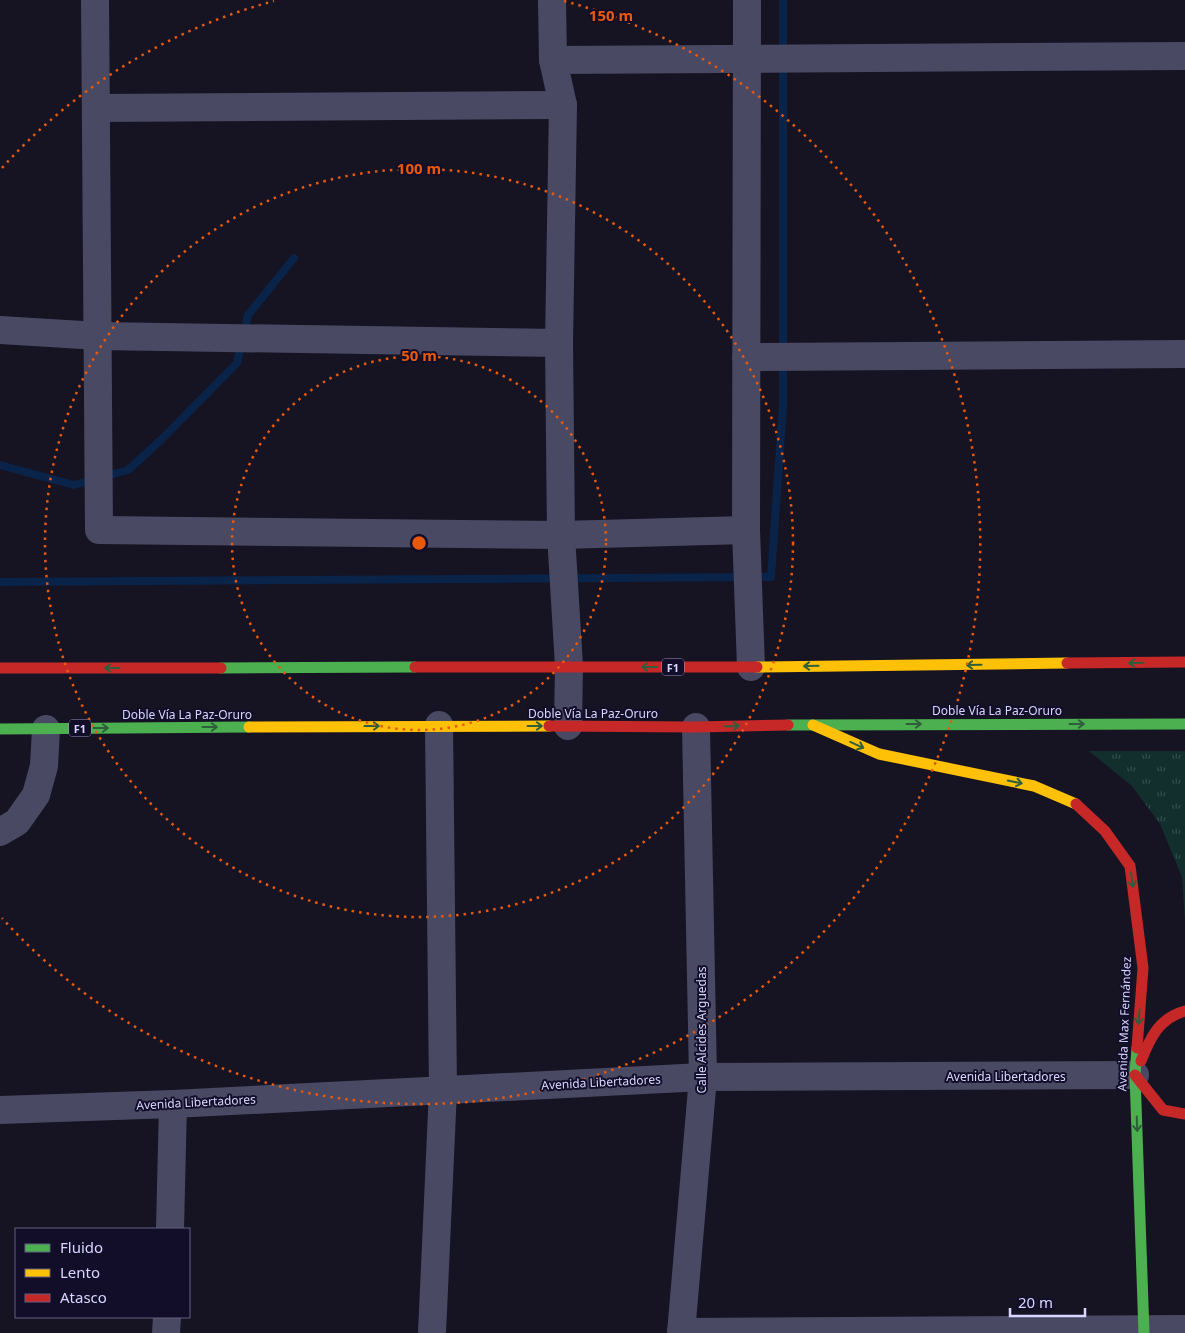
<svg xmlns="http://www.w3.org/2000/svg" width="1185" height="1333" font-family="'Noto Sans',sans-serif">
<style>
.grass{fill:url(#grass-tufts)}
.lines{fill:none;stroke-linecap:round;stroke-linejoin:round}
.stream{stroke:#0a2349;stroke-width:8}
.street{stroke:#494964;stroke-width:28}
.fast{stroke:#4caf50;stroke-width:11}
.slow{stroke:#ffc107;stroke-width:11}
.jam{stroke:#c62828;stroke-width:11}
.oneway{stroke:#2f5e3c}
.ring{fill:none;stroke:#e8590c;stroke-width:2.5;stroke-dasharray:2.5 5}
.labels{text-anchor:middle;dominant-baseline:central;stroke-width:4;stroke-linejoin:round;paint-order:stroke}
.shield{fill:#120e29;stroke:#9d9abf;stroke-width:1}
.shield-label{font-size:11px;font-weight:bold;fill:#d9d6ff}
.street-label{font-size:12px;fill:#d9d6ff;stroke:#120e29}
.centre{fill:#e8590c;stroke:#120e29;stroke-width:2.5}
.ring-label{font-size:15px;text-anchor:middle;font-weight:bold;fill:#e8590c;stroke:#120e29;stroke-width:4;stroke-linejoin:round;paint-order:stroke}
</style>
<defs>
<pattern id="grass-tufts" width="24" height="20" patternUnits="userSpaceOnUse" patternTransform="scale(1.25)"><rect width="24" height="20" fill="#122f2e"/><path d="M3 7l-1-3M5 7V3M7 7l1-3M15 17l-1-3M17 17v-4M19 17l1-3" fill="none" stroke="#344c4d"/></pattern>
</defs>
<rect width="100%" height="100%" fill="#161423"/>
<path class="grass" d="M1089,751H1185V920L1182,877L1160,824L1132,786Z"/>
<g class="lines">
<g class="stream">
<path d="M244,332L248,315L294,258"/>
<path d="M0,465L74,485L128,470L162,439L237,363L241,344"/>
<path d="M0,582L771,577L783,405V0"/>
</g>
<g class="street">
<path d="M95,0L99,530L561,535L746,530"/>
<path d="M552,0L553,60L563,105L559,343L561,535L569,666L568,726"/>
<path d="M747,0L746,530L751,667"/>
<path d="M553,60L1185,56"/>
<path d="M96,108L563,105"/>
<path d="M0,330L99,336L559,343"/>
<path d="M746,357L1185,354"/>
<path d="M0,832L17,822L36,795L44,766L46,729"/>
<path d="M0,1110L173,1104L703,1077L1135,1075"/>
<path d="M170,1229L173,1104"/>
<path d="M681,1332L1185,1329"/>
<path d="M166,1333L167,1317"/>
<path d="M432,1333L443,1090L439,725"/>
<path d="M681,1333L703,1077L696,727"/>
</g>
<g class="fast">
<path d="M221,668L415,667"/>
<path d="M788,725L1185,724"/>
<path d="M0,729L249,727"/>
<path d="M1137,1048L1135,1075L1144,1333"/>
</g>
<g class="slow">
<path d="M757,667L1067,663"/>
<path d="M813,725L879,754L1034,786L1076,804"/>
<path d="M249,727L549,726"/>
</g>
<g class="jam">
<path d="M1067,663L1185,662"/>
<path d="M415,667H757"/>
<path d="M0,668H221"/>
<path d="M549,726L696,727L788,725"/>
<path d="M1076,804L1105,831L1130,866L1143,968L1137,1048"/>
<path d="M1141,1061C1150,1038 1159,1018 1185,1011"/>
<path d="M1135,1075L1163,1110L1185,1114"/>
</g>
</g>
<defs><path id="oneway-shaft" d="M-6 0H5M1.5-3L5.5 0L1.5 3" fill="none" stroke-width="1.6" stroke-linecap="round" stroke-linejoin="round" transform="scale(1.25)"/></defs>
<g class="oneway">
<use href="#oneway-shaft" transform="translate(1136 663) rotate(179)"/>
<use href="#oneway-shaft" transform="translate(974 665) rotate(179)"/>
<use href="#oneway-shaft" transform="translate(811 666) rotate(179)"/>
<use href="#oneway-shaft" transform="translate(649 667) rotate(-180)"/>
<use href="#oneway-shaft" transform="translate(112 668) rotate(180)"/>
<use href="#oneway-shaft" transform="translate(914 724)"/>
<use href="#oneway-shaft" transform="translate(1077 724)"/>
<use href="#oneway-shaft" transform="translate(372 726)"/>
<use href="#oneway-shaft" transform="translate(535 726)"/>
<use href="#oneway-shaft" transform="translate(732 726) rotate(-1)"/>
<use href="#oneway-shaft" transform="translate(210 727)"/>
<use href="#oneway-shaft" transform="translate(101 728)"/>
<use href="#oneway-shaft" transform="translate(857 745) rotate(24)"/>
<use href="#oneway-shaft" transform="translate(1015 782) rotate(12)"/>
<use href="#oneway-shaft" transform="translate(1132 880) rotate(83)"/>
<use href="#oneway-shaft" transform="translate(1139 1017) rotate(94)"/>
<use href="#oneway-shaft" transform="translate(1137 1124) rotate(88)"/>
</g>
<g class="ring">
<circle cx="419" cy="543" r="187"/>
<circle cx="419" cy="543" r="374"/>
<path d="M2 168A561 561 0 0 1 274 1M564 1A561 561 0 1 1 2 918"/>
</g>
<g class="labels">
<g class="shield">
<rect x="662" y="658.5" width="22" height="17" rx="4"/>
<rect x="69" y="719.5" width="22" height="17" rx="4"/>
</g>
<g class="shield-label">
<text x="673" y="667">F1</text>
<text x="80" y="728">F1</text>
</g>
<g class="street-label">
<text x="997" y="710">Doble Vía La Paz-Oruro</text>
<text x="593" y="713">Doble Vía La Paz-Oruro</text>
<text x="187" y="714">Doble Vía La Paz-Oruro</text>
<text transform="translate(1124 1024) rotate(-88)">Avenida Max Fernández</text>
<text transform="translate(701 1030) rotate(-90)">Calle Alcides Arguedas</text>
<text x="1006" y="1076">Avenida Libertadores</text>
<text transform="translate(601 1082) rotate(-3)">Avenida Libertadores</text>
<text transform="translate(196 1102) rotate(-3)">Avenida Libertadores</text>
</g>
</g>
<circle cx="419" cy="543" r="8" class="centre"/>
<g class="ring-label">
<text x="611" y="21">150 m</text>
<text x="419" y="174">100 m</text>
<text x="419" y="361">50 m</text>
</g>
<rect x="15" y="1228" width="175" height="90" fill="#120e29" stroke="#625e7f"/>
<rect x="25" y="1244" width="25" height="8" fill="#4caf50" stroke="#625e7f"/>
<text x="60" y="1253" font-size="15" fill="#d9d6ff">Fluido</text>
<rect x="25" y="1269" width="25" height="8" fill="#ffc107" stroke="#625e7f"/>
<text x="60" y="1278" font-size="15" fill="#d9d6ff">Lento</text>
<rect x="25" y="1294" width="25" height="8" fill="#c62828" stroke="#625e7f"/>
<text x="60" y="1303" font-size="15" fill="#d9d6ff">Atasco</text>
<path d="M1010 1308v8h75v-8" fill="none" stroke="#d9d6ff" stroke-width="2.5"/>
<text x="1018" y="1308" font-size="15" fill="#d9d6ff" stroke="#120e29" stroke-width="4" paint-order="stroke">20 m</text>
</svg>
